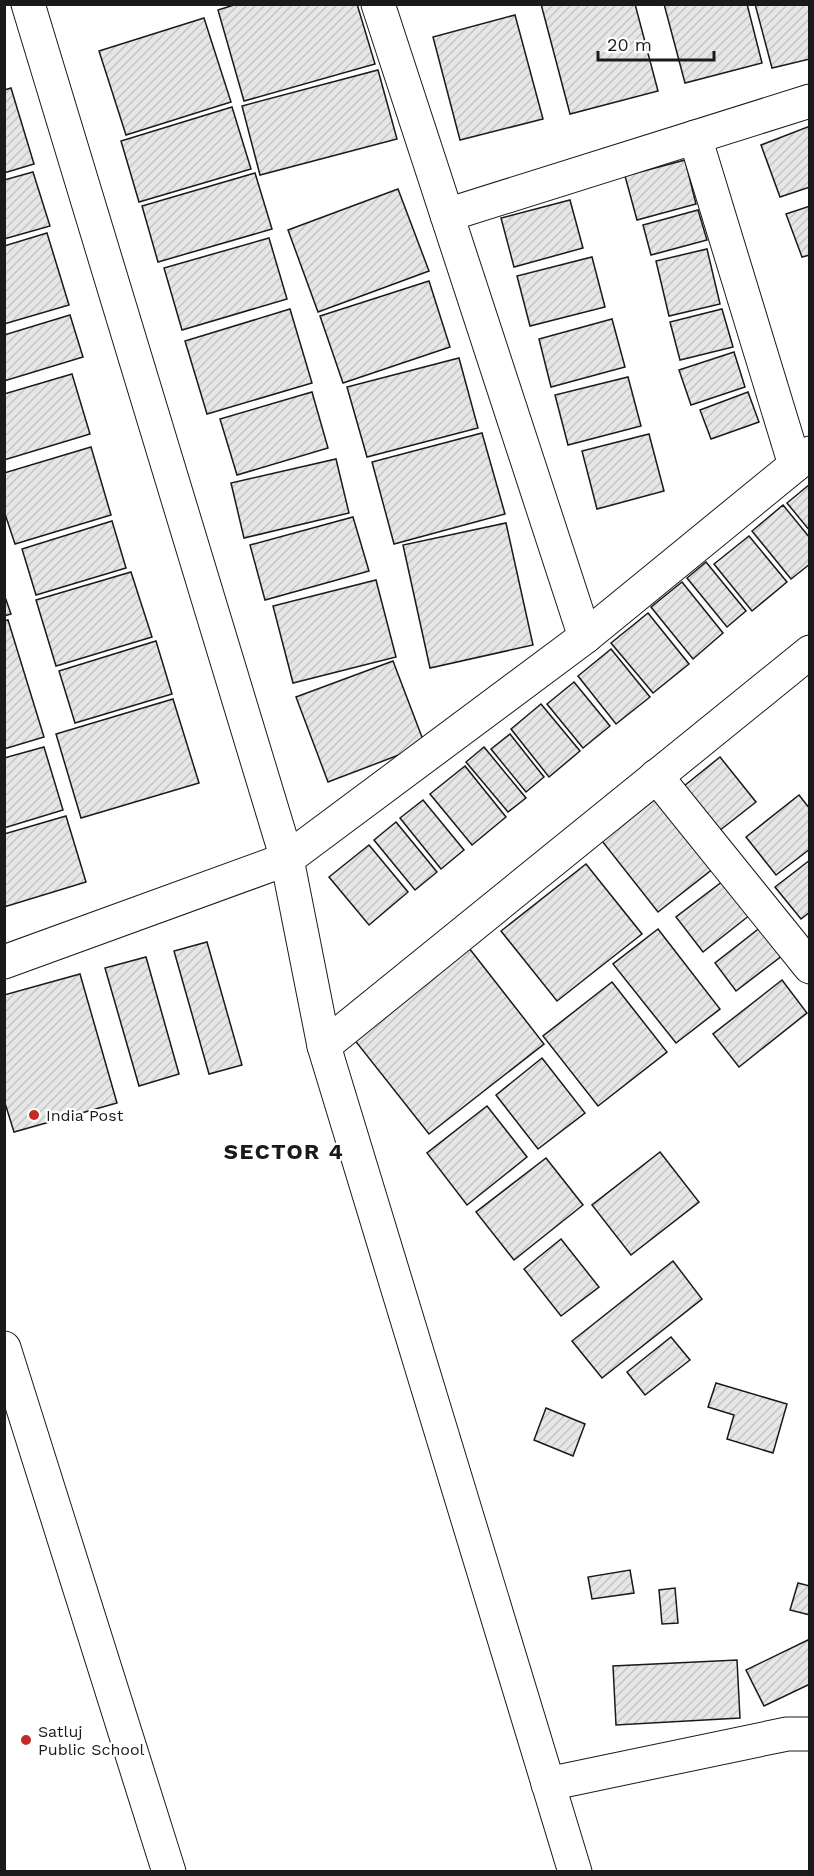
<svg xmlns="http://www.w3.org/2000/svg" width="814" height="1876" font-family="'Work Sans',sans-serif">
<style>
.building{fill:url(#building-hatch);stroke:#1a1a1a;stroke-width:1.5}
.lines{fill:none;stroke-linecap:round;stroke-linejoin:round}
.minor-casing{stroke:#1a1a1a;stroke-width:35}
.minor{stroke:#fff;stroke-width:33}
.poi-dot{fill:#c62828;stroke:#fff;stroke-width:2}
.labels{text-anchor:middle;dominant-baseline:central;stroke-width:4.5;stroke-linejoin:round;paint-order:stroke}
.poi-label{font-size:16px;fill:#1a1a1a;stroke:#fff;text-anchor:start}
.district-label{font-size:22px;font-weight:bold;letter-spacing:1.5px;fill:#1a1a1a;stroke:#fff}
</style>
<defs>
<pattern id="building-hatch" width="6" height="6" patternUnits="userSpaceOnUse" patternTransform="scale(1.5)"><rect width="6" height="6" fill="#e6e6e6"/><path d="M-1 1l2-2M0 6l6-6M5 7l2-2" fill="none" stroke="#c5c5c5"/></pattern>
</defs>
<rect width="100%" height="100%" fill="#fff"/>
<g class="building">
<path d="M237,4H357L375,64L244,101L218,10Z"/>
<path d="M541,4H635L658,91L570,114Z"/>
<path d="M664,4H747L762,63L685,83Z"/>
<path d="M755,4H810V59L772,68Z"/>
<path d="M515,15L543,119L460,140L433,37Z"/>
<path d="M204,18L231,102L126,135L99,51Z"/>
<path d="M378,70L397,139L260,175L242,106Z"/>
<path d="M11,88L34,164L4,173V90Z"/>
<path d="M232,107L251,169L139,202L121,141Z"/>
<path d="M810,126V187L780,197L761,145Z"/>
<path d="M685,160L696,204L637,220L625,176Z"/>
<path d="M33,172L50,226L4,239V180Z"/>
<path d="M255,173L272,229L158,262L142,206Z"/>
<path d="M398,189L429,271L318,312L288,230Z"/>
<path d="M570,200L583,248L514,267L501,218Z"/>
<path d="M810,206V255L802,257L786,214Z"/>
<path d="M698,210L707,240L651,255L643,225Z"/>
<path d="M47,233L69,305L4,324V246Z"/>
<path d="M269,238L287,299L182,330L164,268Z"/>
<path d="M707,249L720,304L669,316L656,261Z"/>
<path d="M592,257L605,307L530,326L517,276Z"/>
<path d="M429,281L450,347L343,383L320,316Z"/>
<path d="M290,309L312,383L207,414L185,341Z"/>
<path d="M722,309L733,347L680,360L670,322Z"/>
<path d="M70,315L83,357L4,381V335Z"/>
<path d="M612,319L625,367L551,387L539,339Z"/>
<path d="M734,352L745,387L691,405L679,370Z"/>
<path d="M459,358L478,428L367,457L347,387Z"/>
<path d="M72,374L90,434L4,460V394Z"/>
<path d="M628,377L641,426L568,445L555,395Z"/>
<path d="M312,392L328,448L237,475L220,419Z"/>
<path d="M748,392L759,422L711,439L700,410Z"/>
<path d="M482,433L505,514L394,544L372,462Z"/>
<path d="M649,434L664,491L597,509L582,451Z"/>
<path d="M91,447L111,515L15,544L4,511V473Z"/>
<path d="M336,459L349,513L244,538L231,483Z"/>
<path d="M810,484V531L787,503Z"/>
<path d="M783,505L810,538V564L791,579L752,531Z"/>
<path d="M353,517L369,571L265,600L250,545Z"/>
<path d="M112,521L126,568L36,595L22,549Z"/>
<path d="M506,523L533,645L430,668L403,545Z"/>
<path d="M749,536L787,582L752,611L714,564Z"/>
<path d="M706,562L746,611L727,627L687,578Z"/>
<path d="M131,572L152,637L56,666L36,600Z"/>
<path d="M376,580L396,657L293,683L273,606Z"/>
<path d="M682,582L723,633L693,659L651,607Z"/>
<path d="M4,594L11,614L4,616Z"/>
<path d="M648,613L689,664L653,693L611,643Z"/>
<path d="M8,620L44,737L4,749V621Z"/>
<path d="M156,641L172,694L75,723L59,671Z"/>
<path d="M611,649L650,697L616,724L578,676Z"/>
<path d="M393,661L425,745L328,782L296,697Z"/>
<path d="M574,682L610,726L583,748L547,704Z"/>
<path d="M173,699L199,783L81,818L56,734Z"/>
<path d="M541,704L580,751L549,777L511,729Z"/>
<path d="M510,734L544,777L526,792L491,749Z"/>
<path d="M44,747L63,810L4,828V758Z"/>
<path d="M484,747L526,798L508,812L466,762Z"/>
<path d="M720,757L756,802L719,831L684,786Z"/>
<path d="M465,766L506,817L472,845L430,794Z"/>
<path d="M663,793L719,864L658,912L602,841Z"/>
<path d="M799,795L810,809V849L776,875L746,837Z"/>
<path d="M423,800L464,850L441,869L400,818Z"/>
<path d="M66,816L86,882L4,907V834Z"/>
<path d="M396,822L437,872L415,890L374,840Z"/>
<path d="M369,845L408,892L369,925L329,877Z"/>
<path d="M810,860V912L801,919L775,887Z"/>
<path d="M586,864L642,934L557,1001L501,931Z"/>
<path d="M723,881L750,915L703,952L676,917Z"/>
<path d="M761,927L783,955L736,991L715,963Z"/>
<path d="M658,929L720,1009L676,1043L613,964Z"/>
<path d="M207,942L242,1065L209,1074L174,951Z"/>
<path d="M469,948L544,1044L429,1134L353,1038Z"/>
<path d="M146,957L179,1074L139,1086L105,968Z"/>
<path d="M80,974L117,1103L14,1132L4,1100V995Z"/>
<path d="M782,980L807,1013L739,1067L713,1034Z"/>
<path d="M612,982L667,1052L598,1106L543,1036Z"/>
<path d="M542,1058L585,1113L538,1149L496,1095Z"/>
<path d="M487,1106L527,1157L467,1205L427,1153Z"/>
<path d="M660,1152L699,1202L631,1255L592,1205Z"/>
<path d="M546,1158L583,1205L514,1260L476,1212Z"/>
<path d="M561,1239L599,1287L561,1316L524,1269Z"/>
<path d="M673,1261L702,1299L602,1378L572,1341Z"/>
<path d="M671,1337L690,1360L645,1395L627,1372Z"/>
<path d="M716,1383L787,1404L773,1453L727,1439L734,1415L708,1407Z"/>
<path d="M546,1408L585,1424L573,1456L534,1440Z"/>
<path d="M630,1570L634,1593L592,1599L588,1577Z"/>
<path d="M798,1583L810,1586V1615L790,1610Z"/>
<path d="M675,1588L678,1623L662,1624L659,1590Z"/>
<path d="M810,1639V1684L764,1706L746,1670Z"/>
<path d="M737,1660L740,1718L616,1725L613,1666Z"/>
</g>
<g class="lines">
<g class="minor-casing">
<g id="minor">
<path d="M28,4L287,859L324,1046L575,1872"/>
<path d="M378,4L585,637"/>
<path d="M695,137L795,465"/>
<path d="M447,215L810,101"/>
<path d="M656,776L810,967"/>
<path d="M4,962L287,859L585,637L810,453"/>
<path d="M324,1046L810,652"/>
<path d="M4,1348L169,1872"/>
<path d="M548,1784L787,1734H810"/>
</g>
</g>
<use href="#minor" class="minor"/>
</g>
<g class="poi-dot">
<circle cx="34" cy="1115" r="6"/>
<circle cx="26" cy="1740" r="6"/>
</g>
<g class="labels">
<g class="poi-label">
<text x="46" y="1115">India Post</text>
<text x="38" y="1731">Satluj<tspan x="38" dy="18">Public School</tspan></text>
</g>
<g class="district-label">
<text x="284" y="1151">SECTOR 4</text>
</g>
</g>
<rect width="814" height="1876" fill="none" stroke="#1a1a1a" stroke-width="12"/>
<path d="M598 51v9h116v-9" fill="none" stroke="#1a1a1a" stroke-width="3"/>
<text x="607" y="51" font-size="18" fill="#1a1a1a" stroke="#ffffff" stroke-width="4.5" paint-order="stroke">20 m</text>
</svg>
